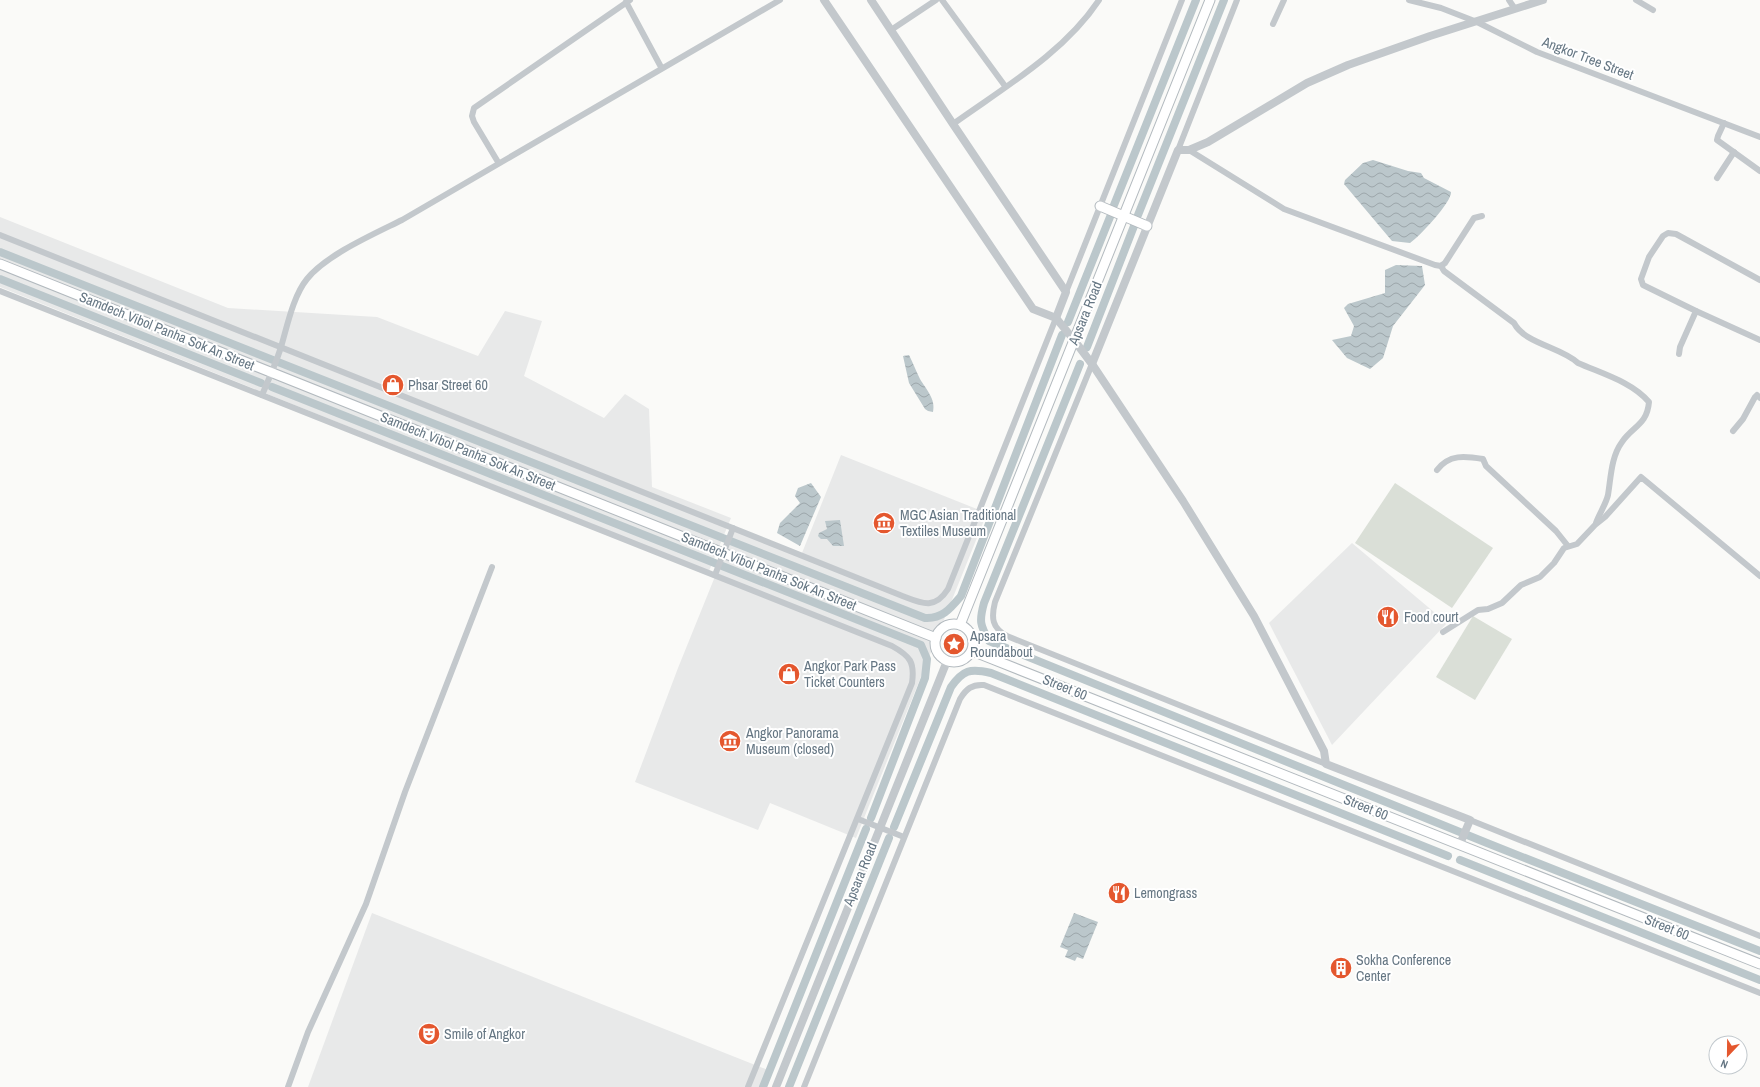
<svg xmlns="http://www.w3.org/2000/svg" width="1760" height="1087" font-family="'Archivo Narrow',sans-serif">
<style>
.built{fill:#e8e9e9}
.park{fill:#dadfd7}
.water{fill:url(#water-waves)}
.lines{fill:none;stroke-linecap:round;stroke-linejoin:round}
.canal{stroke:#bbc7cb;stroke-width:8}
.secondary-casing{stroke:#b3babf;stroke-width:11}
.minor{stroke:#c3c8cc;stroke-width:6}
.tertiary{stroke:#c3c8cc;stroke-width:8}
.secondary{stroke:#fff;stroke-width:9}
.labels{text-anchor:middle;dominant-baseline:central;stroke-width:4;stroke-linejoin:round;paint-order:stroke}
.street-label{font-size:14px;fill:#657683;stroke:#fff}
.poi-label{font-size:14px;fill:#657683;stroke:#fff;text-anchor:start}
</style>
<defs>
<pattern id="water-waves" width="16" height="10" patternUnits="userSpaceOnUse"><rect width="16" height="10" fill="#bbc7cb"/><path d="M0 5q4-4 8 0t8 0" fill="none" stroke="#9ca6aa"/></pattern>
</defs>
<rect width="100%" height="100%" fill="#fafaf8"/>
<g class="built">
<path d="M0,217L228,308L377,317L478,356L505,311L542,321L524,376L604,418L625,394L649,409L652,487L731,518L709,571L0,287Z"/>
<path d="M841,455L987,513L856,838L770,803L758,830L635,782L678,668L735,527L802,553Z"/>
<path d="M1352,543L1447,623L1332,745L1269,623Z"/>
<path d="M372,913L768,1070L761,1087H308Z"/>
</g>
<g class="park">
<path d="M1395,483L1493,548L1452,608L1355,543Z"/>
<path d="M1473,616L1512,639L1475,700L1436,677Z"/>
</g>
<g class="water">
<path d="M1373,160L1408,171L1421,173L1424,178L1451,192C1452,202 1419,237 1410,243L1392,241L1344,184L1345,180L1363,163Z"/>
<path d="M1396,265L1422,266L1425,285L1393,326L1383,358L1370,369L1347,358L1332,340L1351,336L1354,326L1344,308L1348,304L1385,293V270Z"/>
<path d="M909,355C913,363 916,371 920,379C926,389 936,399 933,412L928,411L925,409L909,383L903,356Z"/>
<path d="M811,483L821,497L800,546L777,533L780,523L800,503L795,496L798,488Z"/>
<path d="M840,520L844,546H833L827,539H821L818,536L819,533L827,529L825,521Z"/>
<path d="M1074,913L1098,922L1083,959L1077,957L1075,961L1065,957L1068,950L1060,947Z"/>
</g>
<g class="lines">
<g class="canal">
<path d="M1114,205L1196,0"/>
<path d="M1138,215L1224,0"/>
<path d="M0,252L925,618C942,619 950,609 961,596L1062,335"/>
<path d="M0,279L261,383"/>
<path d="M1068,322L1110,217"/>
<path d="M1087,347L1134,226"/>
<path d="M1080,364L984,603C979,621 980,625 989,641L1487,843L1760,951"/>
<path d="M272,387L921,645L927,659L925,678L871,818"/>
<path d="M894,827L951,687C963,670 970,668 991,673L1448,856"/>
<path d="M1460,860L1760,980"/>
<path d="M763,1087L866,829"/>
<path d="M789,1087L889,838"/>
</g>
<g class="secondary-casing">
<g id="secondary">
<path d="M1100,206L1147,226"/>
<path d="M0,264L936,638"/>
<circle cx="954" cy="643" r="19"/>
<path d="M960,625L1210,0"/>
<path d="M972,651L1760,964"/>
</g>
</g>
<g class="minor">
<path d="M942,0L1005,86"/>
<path d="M1409,0L1441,8L1477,22L1537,52L1760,137"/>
<path d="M1509,0L1515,9"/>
<path d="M1636,0L1653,10"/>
<path d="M626,2L661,67"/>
<path d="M1273,24L1284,0"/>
<path d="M891,30L936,0"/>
<path d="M1724,123L1718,136L1717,140L1760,171"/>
<path d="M953,124C1003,88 1064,53 1099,0"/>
<path d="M1178,150L1237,0"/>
<path d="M1189,150L1284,209L1435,265L1441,266L1445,263L1474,218L1482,216"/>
<path d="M498,162L474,122L472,116L474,108L630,0"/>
<path d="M1717,178L1734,152"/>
<path d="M0,235L900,595C921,603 934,611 948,589L1056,318"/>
<path d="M1441,266L1444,271L1514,323C1525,344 1561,347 1578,363C1603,374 1632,382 1649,402C1647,425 1633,426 1622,442C1611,457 1611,477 1608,495C1606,504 1599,514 1596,523"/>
<path d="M1760,280L1676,234L1668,233L1663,236L1649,257L1641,279L1643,285L1696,311L1760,340"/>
<path d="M0,291L892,646C910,656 915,662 912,683L748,1087"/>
<path d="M1066,292L1182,0"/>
<path d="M1679,354L1680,347L1696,311"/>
<path d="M1092,364L995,602C991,618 992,628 1007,636L1326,764"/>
<path d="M262,395C269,379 276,363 281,347C287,327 293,296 307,279C326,255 374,234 402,220L780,0"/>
<path d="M1733,431L1743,419L1755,397L1757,395L1760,398"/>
<path d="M1437,470C1449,454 1465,456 1483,459L1486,466L1556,531L1568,546"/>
<path d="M715,575L733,528"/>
<path d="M1443,632L1478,610L1488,609L1502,603L1521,585L1540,577L1554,563L1564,548L1577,544L1595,525L1605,517L1641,477L1760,576"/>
<path d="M858,819L904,837"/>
<path d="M1470,820L1760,936"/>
<path d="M288,1087L308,1032L366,904L405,792L492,567"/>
<path d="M804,1087L960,699C966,689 972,684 984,685L1760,993"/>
</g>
<g class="tertiary">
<path d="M824,0L1033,309L1056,318L1074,340L1092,364L1183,501L1254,616L1324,751L1326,764L1470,820L1460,844"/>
<path d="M871,0L953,124L1066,292L1056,318"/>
<path d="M1092,364L1178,150H1189L1208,142L1307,83L1348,65L1430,36L1543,0"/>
<path d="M776,1087L947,661"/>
</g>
<use href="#secondary" class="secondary"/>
</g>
<defs>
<g id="shop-disc" transform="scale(1.15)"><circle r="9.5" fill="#e4572e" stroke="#fff"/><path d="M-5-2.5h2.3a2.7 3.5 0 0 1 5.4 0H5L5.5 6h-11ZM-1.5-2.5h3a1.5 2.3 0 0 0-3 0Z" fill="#fff"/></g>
<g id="museum-disc" transform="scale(1.15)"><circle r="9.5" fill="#e4572e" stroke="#fff"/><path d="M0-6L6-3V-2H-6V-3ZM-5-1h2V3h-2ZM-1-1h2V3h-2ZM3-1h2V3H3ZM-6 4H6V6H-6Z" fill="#fff"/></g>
<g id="restaurant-disc" transform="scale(1.15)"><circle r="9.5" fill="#e4572e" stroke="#fff"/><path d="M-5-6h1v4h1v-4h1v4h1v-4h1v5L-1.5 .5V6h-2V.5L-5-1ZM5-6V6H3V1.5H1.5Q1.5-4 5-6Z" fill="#fff"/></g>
<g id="sight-disc" transform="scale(1.15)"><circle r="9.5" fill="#e4572e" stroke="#fff"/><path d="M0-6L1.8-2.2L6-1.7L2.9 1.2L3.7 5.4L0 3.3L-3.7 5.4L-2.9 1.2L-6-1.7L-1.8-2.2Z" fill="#fff"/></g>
<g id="building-disc" transform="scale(1.15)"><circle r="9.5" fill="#e4572e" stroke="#fff"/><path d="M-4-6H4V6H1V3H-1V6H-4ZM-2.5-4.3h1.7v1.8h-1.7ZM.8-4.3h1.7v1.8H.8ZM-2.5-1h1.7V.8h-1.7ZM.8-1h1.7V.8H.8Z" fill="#fff"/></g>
<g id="theatre-disc" transform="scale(1.15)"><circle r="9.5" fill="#e4572e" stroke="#fff"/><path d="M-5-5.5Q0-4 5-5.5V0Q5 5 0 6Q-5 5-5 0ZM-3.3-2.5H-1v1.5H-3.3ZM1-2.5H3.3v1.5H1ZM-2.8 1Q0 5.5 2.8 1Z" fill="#fff"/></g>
</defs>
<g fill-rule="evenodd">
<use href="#shop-disc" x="393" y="385"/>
<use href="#museum-disc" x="884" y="523"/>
<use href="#restaurant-disc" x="1388" y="617"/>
<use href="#sight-disc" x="954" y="644"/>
<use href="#shop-disc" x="789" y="674"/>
<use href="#museum-disc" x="730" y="741"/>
<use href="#restaurant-disc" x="1119" y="893"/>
<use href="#building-disc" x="1341" y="968"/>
<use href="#theatre-disc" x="429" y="1034"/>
</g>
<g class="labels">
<g class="street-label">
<text transform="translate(1588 58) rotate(21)">Angkor Tree Street</text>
<text transform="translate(1085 313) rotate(-68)">Apsara Road</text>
<text transform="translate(167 331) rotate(22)">Samdech Vibol Panha Sok An Street</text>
<text transform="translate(468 451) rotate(22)">Samdech Vibol Panha Sok An Street</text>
<text transform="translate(769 571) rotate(22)">Samdech Vibol Panha Sok An Street</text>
<text transform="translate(1065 687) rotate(22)">Street 60</text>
<text transform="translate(1366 807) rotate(22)">Street 60</text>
<text transform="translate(860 874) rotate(-68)">Apsara Road</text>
<text transform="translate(1667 927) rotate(22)">Street 60</text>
</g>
<g class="poi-label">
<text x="408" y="385">Phsar Street 60</text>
<text x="900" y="515">MGC Asian Traditional<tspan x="900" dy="16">Textiles Museum</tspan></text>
<text x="1404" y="617">Food court</text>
<text x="970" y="636">Apsara<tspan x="970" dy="16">Roundabout</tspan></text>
<text x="804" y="666">Angkor Park Pass<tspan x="804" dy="16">Ticket Counters</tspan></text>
<text x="746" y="733">Angkor Panorama<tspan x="746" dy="16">Museum (closed)</tspan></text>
<text x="1134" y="893">Lemongrass</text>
<text x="1356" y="960">Sokha Conference<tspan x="1356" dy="16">Center</tspan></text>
<text x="444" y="1034">Smile of Angkor</text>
</g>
</g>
<g transform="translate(1728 1055) rotate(202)"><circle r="19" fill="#ffffff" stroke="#c1c8cd"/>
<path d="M0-3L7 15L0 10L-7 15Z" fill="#e4572e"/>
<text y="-6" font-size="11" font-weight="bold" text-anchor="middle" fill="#657683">N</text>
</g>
</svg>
